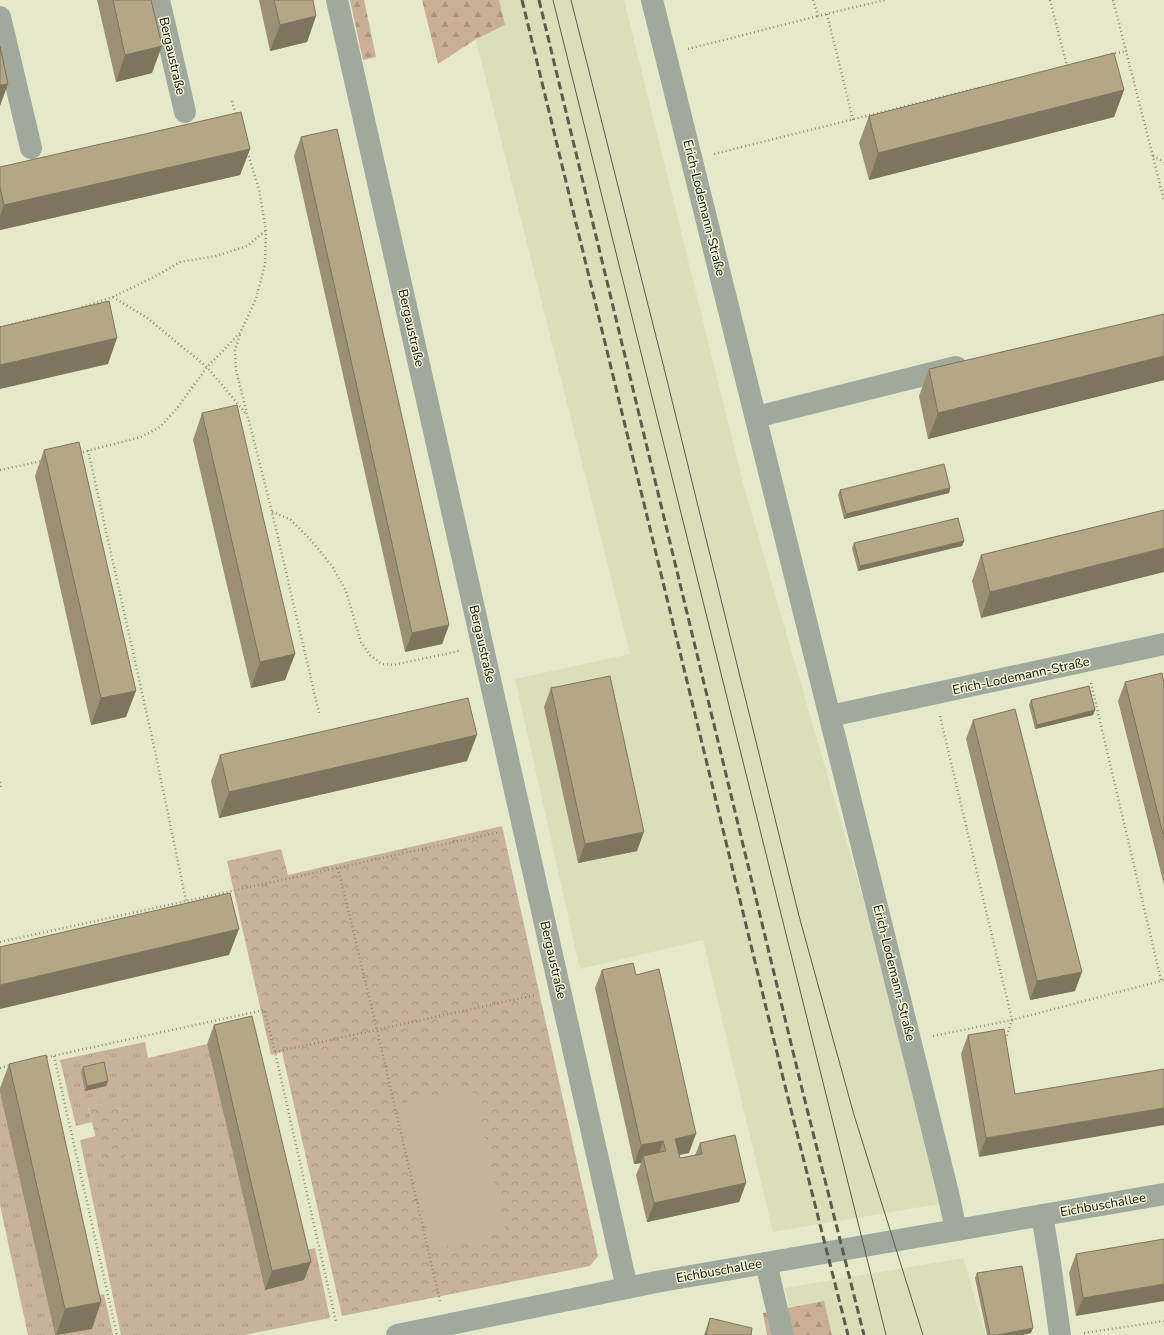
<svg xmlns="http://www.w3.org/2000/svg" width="1164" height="1335" font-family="'Nunito Sans',sans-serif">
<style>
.built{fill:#dbdfb9}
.grass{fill:url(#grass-tufts)}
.forest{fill:url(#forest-firs)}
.park{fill:url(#park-crowns)}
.garden{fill:#c8b29e}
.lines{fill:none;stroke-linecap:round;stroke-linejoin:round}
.path{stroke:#8d8f79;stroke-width:2.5;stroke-dasharray:1 3;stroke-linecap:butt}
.minor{stroke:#a1a99d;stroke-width:22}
.tram{stroke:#5b5c4b;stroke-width:1}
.rail{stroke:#5b5c4b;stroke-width:3;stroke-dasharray:8 4;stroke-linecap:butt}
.wall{fill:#9b9073}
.shaded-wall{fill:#7e755e}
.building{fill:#b4a786;stroke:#7e755e}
.labels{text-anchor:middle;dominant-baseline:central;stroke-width:3;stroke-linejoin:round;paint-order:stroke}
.street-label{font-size:13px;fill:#0c0d04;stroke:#f2f5d6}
</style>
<defs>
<pattern id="grass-tufts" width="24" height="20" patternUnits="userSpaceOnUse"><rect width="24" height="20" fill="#c8b29e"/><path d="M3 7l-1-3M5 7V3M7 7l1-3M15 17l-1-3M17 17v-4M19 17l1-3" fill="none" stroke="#ab9886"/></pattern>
<pattern id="forest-firs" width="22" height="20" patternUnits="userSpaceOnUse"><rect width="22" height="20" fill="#caae95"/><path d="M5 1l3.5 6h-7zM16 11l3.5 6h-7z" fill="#ac947f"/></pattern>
<pattern id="park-crowns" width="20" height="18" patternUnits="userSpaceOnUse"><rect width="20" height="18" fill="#c8b29e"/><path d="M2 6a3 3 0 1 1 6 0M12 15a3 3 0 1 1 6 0" fill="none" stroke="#ab9886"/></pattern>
</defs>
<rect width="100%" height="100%" fill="#e5e8c9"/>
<g class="built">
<path d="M466,0H624L744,487L869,919L939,1204L773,1232L703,940L580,969L515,679L630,654Z"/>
<path d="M963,1258L986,1335H796L785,1288Z"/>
</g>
<g class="grass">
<path d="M145,1042L148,1058L207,1044L265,1290L304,1280L297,1252L315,1248L330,1318L244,1335H121L80,1140L96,1136L102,1163L121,1109L99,1104L88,1107L92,1122L76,1126L60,1060Z"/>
<path d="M0,1093L55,1335H28L0,1205Z"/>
<path d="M104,1294L113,1335H58L91,1329L85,1299Z"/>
</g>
<g class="forest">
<path d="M350,0H364L376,57L363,60Z"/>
<path d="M422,0H499L505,25L476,39L438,64Z"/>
<path d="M824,1301L832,1335H767L763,1313Z"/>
</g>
<g class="park">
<path d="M502,826L598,1256L590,1266L342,1316L282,1052L271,1055L227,861L281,849L288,875Z"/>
<path d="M99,1104C106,1105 114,1106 120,1109C135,1117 138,1140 128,1153C122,1161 111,1162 102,1163L88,1106Z"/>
</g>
<path class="garden" d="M472,1087L506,1232L432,1250L398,1104Z"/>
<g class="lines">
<g class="path">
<path d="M813,0L818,16L885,0"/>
<path d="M1050,0L1067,66"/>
<path d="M1113,0L1164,200"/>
<path d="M827,14L853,120"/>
<path d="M688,49L818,16"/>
<path d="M1111,54L1127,51"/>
<path d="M232,101L236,115"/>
<path d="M714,154L1006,81"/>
<path d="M1153,156L1164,162"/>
<path d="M113,297L147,318L207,367L247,415"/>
<path d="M82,307L113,297L158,275L180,262L216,256L247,246L265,231"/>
<path d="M0,327L59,313"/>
<path d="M240,335L235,350L236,370L272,512L319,713"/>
<path d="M88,450L155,751L186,901"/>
<path d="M79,453L141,437L160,427L178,407L207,367L240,333L256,299L265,264L266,231L259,189L247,151"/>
<path d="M0,470L42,461"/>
<path d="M272,512L290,519L311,540L332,566L346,591L361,642L370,655L382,664L393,665L459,651"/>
<path d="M1091,683L1161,980"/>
<path d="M940,716L1012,1020L1164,980"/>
<path d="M0,782L1,788L0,789"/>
<path d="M338,868L377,1030L440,1301"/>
<path d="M0,942L500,832"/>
<path d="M933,1036L1012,1020L1005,1041"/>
<path d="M275,1052L536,995"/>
<path d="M54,1056L117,1335"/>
<path d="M43,1058L264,1010L275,1052L336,1322"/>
<path d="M0,1068L11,1065"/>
<path d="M1084,1333L1164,1321"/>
</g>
<g class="minor">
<path d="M159,0L185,112"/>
<path d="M337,0L627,1288"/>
<path d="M652,0L948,1193L956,1230"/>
<path d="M0,17L31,148"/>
<path d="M756,417L956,367"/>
<path d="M830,716L1164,644"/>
<path d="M1042,1215L1050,1263L1060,1335"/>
<path d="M766,1263L783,1335"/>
<path d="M397,1335L656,1282L1164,1194"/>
</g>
<g class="tram">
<path d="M553,0L886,1335"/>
<path d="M571,0L664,368L799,916L854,1115L923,1335"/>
</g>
<g class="rail">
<path d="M522,0L787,1094L848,1335"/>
<path d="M539,0L802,1089L864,1335"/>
</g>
</g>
<g class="wall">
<path d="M97,0H151L152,73L116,82Z"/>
<path d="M259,0H313L316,16L307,42L270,51Z"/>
<path d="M1124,90L1114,117L869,180L859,143L869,116Z"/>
<path d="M301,137L449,625L442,644L405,652L294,156Z"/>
<path d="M250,149L240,175L0,230V167Z"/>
<path d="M1164,314V380L928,439L919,396L929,369Z"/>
<path d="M202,413L295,654L285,680L251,688L193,440Z"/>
<path d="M44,450L126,717L91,725L35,476Z"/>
<path d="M950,488L949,493L844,519L838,495L840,490Z"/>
<path d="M1164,510L981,618L972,581L981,555Z"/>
<path d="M964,541L962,546L858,571L852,548L854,543Z"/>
<path d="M1125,682L1164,683V885L1118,701Z"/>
<path d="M551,688L637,851L578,863L544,707Z"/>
<path d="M1031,700L1095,710L1093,715L1035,729L1029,705Z"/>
<path d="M973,720L1075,991L1030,1000L966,739Z"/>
<path d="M220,755L467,761L219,818L211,781Z"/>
<path d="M602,970L636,975L689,1153L679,1155L680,1158L695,1155L700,1143L746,1183L739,1202L647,1222L636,1175L641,1163L634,1164L595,988Z"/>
<path d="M214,1025L304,1280L265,1290L207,1044Z"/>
<path d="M968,1035L1015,1094L979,1157L961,1054Z"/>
<path d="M9,1064L92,1329L58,1335H55L0,1093V1088Z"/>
<path d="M83,1067L108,1081L106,1086L85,1091L81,1072Z"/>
<path d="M1164,1239L1076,1316L1069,1273L1076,1254Z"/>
<path d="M977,1273L1031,1333L1022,1335H987L975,1278Z"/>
<path d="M710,1318L751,1335H704Z"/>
</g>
<g class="shaded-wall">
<path d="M316,16L307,42L270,51L280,25Z"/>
<path d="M162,46L152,73L116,82L125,55Z"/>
<path d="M8,84L0,106V85Z"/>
<path d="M1124,90L1114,117L869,180L878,153Z"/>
<path d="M250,149L240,175L0,230V216L4,205Z"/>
<path d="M117,338L108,364L0,389V365Z"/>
<path d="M1164,356V380L928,439L938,413Z"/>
<path d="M950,488L949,493L844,519L846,514Z"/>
<path d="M964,541L962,546L858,571L860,566Z"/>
<path d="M1164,548V572L981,618L990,592Z"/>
<path d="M449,625L442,644L405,652L412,633Z"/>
<path d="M295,654L285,680L251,688L260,662Z"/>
<path d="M136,691L126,717L91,725L101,698Z"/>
<path d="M1095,710L1093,715L1035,729L1037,725Z"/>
<path d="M477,735L467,761L219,818L229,792Z"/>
<path d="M644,832L637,851L578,863L585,844Z"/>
<path d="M239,929L229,955L0,1009V985Z"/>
<path d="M1082,972L1075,991L1030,1000L1037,981Z"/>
<path d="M108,1081L106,1086L85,1091L87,1086Z"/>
<path d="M1164,1108V1125L979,1157L986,1138Z"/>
<path d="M696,1134L689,1153L669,1157L675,1139Z"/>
<path d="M663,1141L657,1159L643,1156L641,1163L634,1164L641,1145Z"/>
<path d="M746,1183L739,1202L647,1222L654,1203Z"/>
<path d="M311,1262L304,1280L265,1290L272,1271Z"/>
<path d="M1164,1284V1301L1076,1316L1083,1298Z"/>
<path d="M101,1302L92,1329L56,1335L65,1309Z"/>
<path d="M1033,1328L1031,1333L1022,1335H998Z"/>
</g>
<g class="building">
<path d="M113,0H151L162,46L125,55Z"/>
<path d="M274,0H313L316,16L280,25Z"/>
<path d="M0,46L8,84L0,85Z"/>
<path d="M1114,53L1124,90L878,153L869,116Z"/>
<path d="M241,112L250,149L4,205L0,187V167Z"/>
<path d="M337,129L449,625L412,633L301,137Z"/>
<path d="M109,301L117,338L0,365V327Z"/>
<path d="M1164,314V356L938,413L929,369Z"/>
<path d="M237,405L295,654L260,662L202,413Z"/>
<path d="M79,442L136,691L101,698L44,450Z"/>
<path d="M944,464L950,488L846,514L840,490Z"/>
<path d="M1164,510V548L990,592L981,555Z"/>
<path d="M958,518L964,541L860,566L854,543Z"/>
<path d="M1162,673L1164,683V838L1125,682Z"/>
<path d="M610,676L644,832L585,844L551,688Z"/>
<path d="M1089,686L1095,710L1037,725L1031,700Z"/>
<path d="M468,698L477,735L229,792L220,755Z"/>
<path d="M1015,709L1082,972L1037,981L973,720Z"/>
<path d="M230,893L239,929L0,985V947Z"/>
<path d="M633,963L636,975L659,969L696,1134L675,1139L680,1158L702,1154L700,1143L735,1135L746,1183L654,1203L643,1156L666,1151L663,1141L641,1145L602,970Z"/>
<path d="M252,1016L311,1262L272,1271L214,1025Z"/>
<path d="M1004,1029L1015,1094L1164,1069V1108L986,1138L968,1035Z"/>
<path d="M46,1055L101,1302L65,1309L9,1064Z"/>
<path d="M104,1062L108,1081L87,1086L83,1067Z"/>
<path d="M1164,1239V1284L1083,1298L1076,1254Z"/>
<path d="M1022,1266L1033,1328L998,1335H990L977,1273Z"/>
<path d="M710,1318L752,1328L751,1335H706Z"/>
</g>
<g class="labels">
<g class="street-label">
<text transform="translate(172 56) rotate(77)">Bergaustraße</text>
<text transform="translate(704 208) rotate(76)">Erich-Lodemann-Straße</text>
<text transform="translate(411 328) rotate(77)">Bergaustraße</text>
<text transform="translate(482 644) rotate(77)">Bergaustraße</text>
<text transform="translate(1021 676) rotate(-12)">Erich-Lodemann-Straße</text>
<text transform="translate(553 960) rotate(77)">Bergaustraße</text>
<text transform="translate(894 973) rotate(76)">Erich-Lodemann-Straße</text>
<text transform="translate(1103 1205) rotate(-10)">Eichbuschallee</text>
<text transform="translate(719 1271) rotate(-10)">Eichbuschallee</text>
</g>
</g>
</svg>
